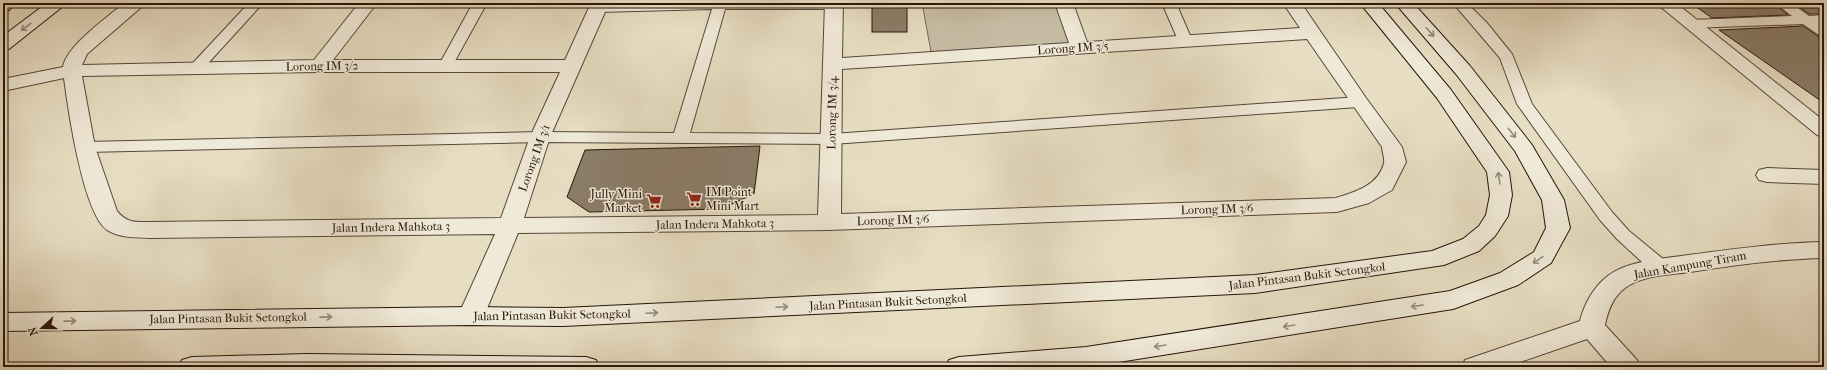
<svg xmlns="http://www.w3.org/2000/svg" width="1827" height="370" font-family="'IM FELL French Canon',serif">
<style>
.green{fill:#c6bba3;stroke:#766856}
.building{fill:#8b7d69;stroke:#271409}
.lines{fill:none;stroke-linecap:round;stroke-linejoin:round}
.lane-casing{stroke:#574637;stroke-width:2}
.street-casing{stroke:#574637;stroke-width:2}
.secondary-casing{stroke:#271409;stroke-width:2}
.lane{fill:#efe9d7;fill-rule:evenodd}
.street{fill:#efe9d7;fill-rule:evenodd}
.secondary{fill:#efe9d7;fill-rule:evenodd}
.oneway{stroke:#95897a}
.labels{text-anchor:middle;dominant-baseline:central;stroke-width:3;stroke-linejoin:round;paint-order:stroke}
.street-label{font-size:12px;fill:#271409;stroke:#efe9d7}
.poi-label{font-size:12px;fill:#271409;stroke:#efe9d7;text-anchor:start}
</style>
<rect width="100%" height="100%" fill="#e7ddc2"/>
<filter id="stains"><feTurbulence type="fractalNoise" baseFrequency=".005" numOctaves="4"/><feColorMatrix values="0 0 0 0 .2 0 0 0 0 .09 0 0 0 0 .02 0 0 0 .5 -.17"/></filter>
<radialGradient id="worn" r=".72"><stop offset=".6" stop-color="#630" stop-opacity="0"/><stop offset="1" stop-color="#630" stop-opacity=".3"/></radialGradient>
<path class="green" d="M922,3H1064L1080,48L932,57Z"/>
<g class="building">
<rect x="872" y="3" width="35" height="29"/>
<path d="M1691,3H1774L1788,15L1712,18Z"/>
<path d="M1794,3H1824V14H1809Z"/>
<path d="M1803,26L1818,36L1824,37V103L1719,30Z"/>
<path d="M760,146L754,194L721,209L589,212L567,197L585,150Z"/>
</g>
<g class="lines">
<g class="lane-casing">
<g id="lane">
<path d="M249,3H263L201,71H191L189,68L191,65Z"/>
<path d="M473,3H487L451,68H441L439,65Z"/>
<path d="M640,3H839L841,5L839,8L834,9H725L690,133L832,134L1359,97L1364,99L1367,102L1364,105L1359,107L832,144L540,142L85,152L79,150L77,147L79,144L85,142L540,132L674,133L712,9L598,12L593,11L591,8L593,5L598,4Z"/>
<path d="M1162,3H1176L1192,40L1190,43H1180L1178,40Z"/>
<path d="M1453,3H1467L1487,23L1512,54L1532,104L1612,212L1629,231L1668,263L1670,268L1668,273L1661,275L1654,273L1617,239L1600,220L1517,104L1500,58Z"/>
<path d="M1775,3H1791L1809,16L1824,15V23H1820L1824,26V36L1819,35L1803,24L1690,28L1685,27L1683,24L1685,21L1690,20L1792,16Z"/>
</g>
</g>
<g class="street-casing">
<g id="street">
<path d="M124,3H146L87,54L82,65L314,60L359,3H377L333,60H565L591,3H609L550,137L524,218L818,215L825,3H843L842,58L1069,43L1055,3H1073L1087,42L1300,28L1283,3H1301L1366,98L1402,147L1406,162L1392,190L1369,203L1337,212L829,230L518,233L484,316L480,323L471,325L462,323L458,316L495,234L149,238C135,237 119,238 107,230C83,213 68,109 64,78L3,91V79L63,67C66,46 108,17 124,3ZM1307,39L1382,147C1382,152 1385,158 1384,163C1379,185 1355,192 1336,198L841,214L842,69ZM319,72H560L530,137L501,218L149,222C134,222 127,223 117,211L95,147L82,76Z"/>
<path d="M1656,3H1676L1824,121V137L1817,135Z"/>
<path d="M1767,168L1824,170V184L1767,182L1759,180L1756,175L1759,170Z"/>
<path d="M1824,242V258C1779,259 1734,265 1690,272C1669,275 1643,275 1625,288C1613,297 1608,310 1605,325L1637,360L1640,367H1611L1587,339L1506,367H1462L1465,360L1580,321C1584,304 1594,286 1609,275C1631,260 1662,259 1688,255C1733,249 1778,243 1824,242Z"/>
</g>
</g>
<g class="secondary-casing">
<g id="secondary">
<path d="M3,3H16L9,10L3,11Z"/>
<path d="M47,3H67L9,49L3,50V36Z"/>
<path d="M1360,3H1378L1451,90L1509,172L1512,195L1508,216L1495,236L1479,251L1444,265L1255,293L563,326L471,325L3,331V313L471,307L563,308L1255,275L1432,251L1463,239L1479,226L1486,215L1490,195L1487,172L1437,98Z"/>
<path d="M1395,3H1413L1470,66L1532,145L1564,200L1570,228L1551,263L1518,285L1453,309L1087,367H946L949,360L959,357L1086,347L1450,291L1500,273L1534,252L1546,228L1542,200L1515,151L1456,74Z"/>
<path d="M307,354L586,357L596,360L599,367H179L182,360L192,357Z"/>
</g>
</g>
<use href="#lane" class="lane"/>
<use href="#street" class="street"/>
<use href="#secondary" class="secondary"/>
</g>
<defs><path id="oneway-shaft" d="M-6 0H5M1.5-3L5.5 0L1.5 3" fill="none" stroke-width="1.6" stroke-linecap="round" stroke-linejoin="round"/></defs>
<g class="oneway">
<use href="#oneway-shaft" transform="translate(26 27) rotate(143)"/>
<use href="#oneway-shaft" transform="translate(1430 32) rotate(49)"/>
<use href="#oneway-shaft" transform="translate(1512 133) rotate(52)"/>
<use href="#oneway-shaft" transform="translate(1499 178) rotate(-99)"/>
<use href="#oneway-shaft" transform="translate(1538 260) rotate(146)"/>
<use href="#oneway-shaft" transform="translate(1417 306) rotate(171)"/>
<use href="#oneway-shaft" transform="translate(782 307) rotate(-3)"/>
<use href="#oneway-shaft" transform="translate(652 313) rotate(-3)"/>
<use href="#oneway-shaft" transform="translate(326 317) rotate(-1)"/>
<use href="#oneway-shaft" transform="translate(70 321) rotate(-1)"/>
<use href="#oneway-shaft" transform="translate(1289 326) rotate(171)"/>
<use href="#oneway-shaft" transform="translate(1160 346) rotate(171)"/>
</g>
<defs>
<g id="supermarket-bare" transform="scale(1.2)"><path d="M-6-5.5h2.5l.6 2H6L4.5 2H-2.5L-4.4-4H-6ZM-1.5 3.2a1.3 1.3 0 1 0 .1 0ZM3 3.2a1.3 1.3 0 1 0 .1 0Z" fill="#8f2418" stroke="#efe9d7" stroke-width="2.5" paint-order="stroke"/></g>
</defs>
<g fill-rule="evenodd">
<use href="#supermarket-bare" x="694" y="199"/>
<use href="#supermarket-bare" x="654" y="201"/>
</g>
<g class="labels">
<g class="street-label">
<text transform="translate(1073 48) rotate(-4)">Lorong IM 3/5</text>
<text transform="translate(322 66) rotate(-1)">Lorong IM 3/2</text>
<text transform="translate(832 113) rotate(-89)">Lorong IM 3/4</text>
<text transform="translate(534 158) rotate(-70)">Lorong IM 3/1</text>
<text transform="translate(1217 209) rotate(-2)">Lorong IM 3/6</text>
<text transform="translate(893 220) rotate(-2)">Lorong IM 3/6</text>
<text transform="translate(715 224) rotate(-1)">Jalan Indera Mahkota 3</text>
<text transform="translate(391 227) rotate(-1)">Jalan Indera Mahkota 3</text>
<text transform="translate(1690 265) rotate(-10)">Jalan Kampung Tiram</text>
<text transform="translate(1307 276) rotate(-7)">Jalan Pintasan Bukit Setongkol</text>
<text transform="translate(888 302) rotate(-3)">Jalan Pintasan Bukit Setongkol</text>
<text transform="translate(552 315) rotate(-1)">Jalan Pintasan Bukit Setongkol</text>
<text transform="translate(228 318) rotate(-1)">Jalan Pintasan Bukit Setongkol</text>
</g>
<g class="poi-label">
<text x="706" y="192">IM Point<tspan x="706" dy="14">Mini Mart</tspan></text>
<text x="642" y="194" text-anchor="end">Jully Mini<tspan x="642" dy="14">Market</tspan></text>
</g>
</g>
<rect width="1827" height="370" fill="none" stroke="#e7ddc2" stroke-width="16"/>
<rect x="4" y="4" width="1819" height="362" fill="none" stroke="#271409" stroke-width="2"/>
<rect x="8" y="8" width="1811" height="354" fill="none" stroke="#271409"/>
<g transform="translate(42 328) rotate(249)" stroke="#efe9d7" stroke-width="3" paint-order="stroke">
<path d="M0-3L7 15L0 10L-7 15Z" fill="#271409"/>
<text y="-6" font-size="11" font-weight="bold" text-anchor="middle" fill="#271409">N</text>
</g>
<rect width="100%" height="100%" filter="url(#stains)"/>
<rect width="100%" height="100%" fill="url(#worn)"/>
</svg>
